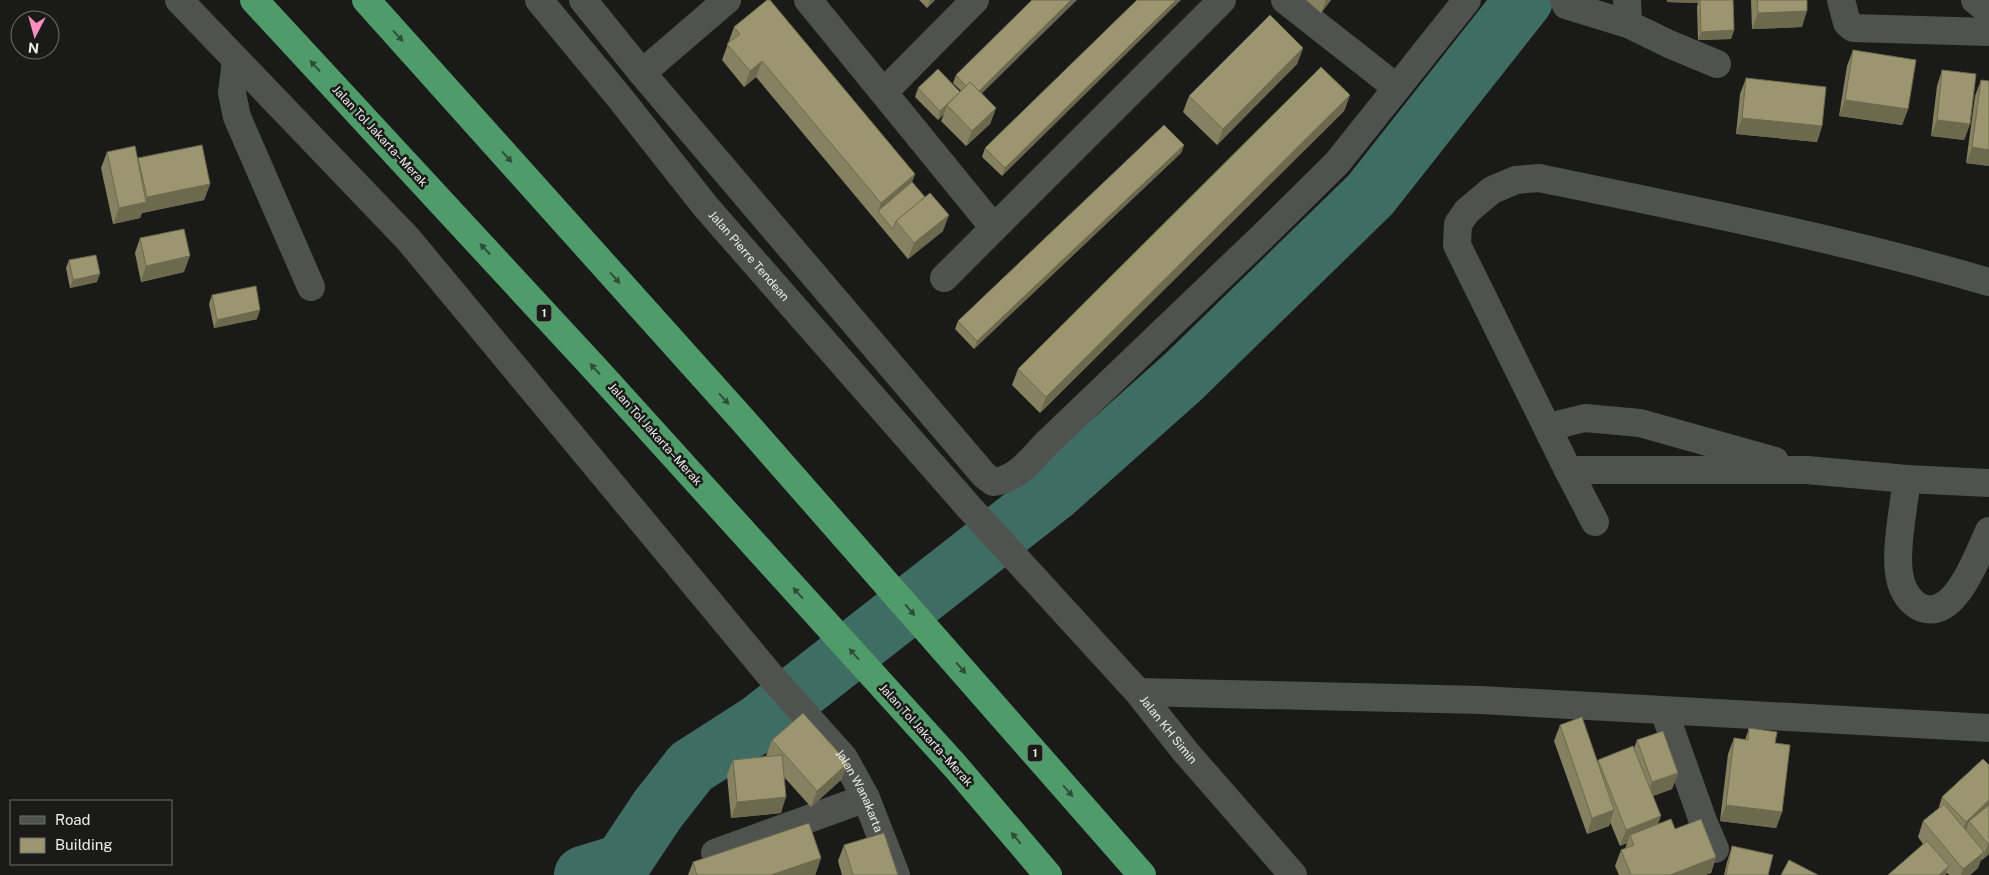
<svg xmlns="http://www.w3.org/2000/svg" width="1989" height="875" font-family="'Public Sans',sans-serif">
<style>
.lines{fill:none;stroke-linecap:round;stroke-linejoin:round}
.river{stroke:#3f6d64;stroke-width:58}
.minor{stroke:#50524f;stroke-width:28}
.highway{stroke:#4f9b69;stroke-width:28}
.wall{fill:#868160}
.shaded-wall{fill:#6d694e}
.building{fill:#9c9670;stroke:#6d694e}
.oneway{fill:#2f4e39}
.labels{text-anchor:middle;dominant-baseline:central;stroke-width:5;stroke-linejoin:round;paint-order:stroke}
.shield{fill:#1a1b19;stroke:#adaeac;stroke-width:1}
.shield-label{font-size:11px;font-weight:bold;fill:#ecedeb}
.street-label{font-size:12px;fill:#ecedeb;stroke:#1a1b19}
</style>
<rect width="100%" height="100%" fill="#1a1b19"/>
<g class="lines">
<path class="river" d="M583,875L622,863L658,809L691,767L758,724L1053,493L1183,377L1370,195L1524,0"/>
<g class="minor">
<path id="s1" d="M179,0L408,239L769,674L844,758L866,798L896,875"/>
<path id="s2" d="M539,0L620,98L706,207L967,505L1138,692L1184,750L1293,875"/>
<path d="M583,0L642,73L727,0"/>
<path d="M808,0L994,228"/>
<path d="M1285,0L1397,88"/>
<path d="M1564,0L1566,5L1628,24"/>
<path d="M1627,0L1628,24L1669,44L1717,64"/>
<path d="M1841,0L1847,23L1853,28L1989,32"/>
<path d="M1975,0L1989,11"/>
<path d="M236,60L232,93L237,117L311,287"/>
<path d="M642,73L984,475L993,482C1017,480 1031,459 1047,443L1264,235L1337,163L1467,0"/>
<path d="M884,92L975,0"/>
<path d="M944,278L1222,0"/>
<path d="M1989,282C1841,239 1690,209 1539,178L1516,180L1492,190L1467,211L1458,224L1457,245L1568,470H1807L1907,479L1989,483"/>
<path d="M1548,427L1585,418L1640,423L1775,461"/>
<path d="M1568,470L1595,522"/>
<path d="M1907,479C1904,505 1894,554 1900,578C1902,590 1910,603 1922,608C1956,620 1978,554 1989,531"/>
<path d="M1138,692L1481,700L1989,728"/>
<path d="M1664,711L1703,821L1715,849"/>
<path d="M715,853L866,798"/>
</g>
<g class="highway">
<path d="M254,0L600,374L956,767L1048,875"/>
<path d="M366,0L741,418L1142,875"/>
</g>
</g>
<g class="wall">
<path d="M919,0H935L927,8Z"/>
<path d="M1137,0L1002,176L982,157L985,148Z"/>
<path d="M1306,0H1331L1321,13Z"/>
<path d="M1667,0H1733L1734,30L1731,39L1698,40L1697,7L1698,3L1667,2Z"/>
<path d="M1751,0H1807L1802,27L1752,29Z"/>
<path d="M734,27L915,174L912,182L943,231L908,259L756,77L744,87L722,60Z"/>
<path d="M1303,48L1297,64L1217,145L1183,112L1189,96Z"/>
<path d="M1853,50L1908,109L1902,125L1839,116L1847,66Z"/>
<path d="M1942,70L1970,124L1964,140L1931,136L1937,86Z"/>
<path d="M956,75L982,93L996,108L990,124L966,146L941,121L944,114L938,120L915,97L918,88L960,92L961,91L953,83Z"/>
<path d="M1746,78L1822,126L1817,142L1736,134L1740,94Z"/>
<path d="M1981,80L1989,166L1966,163L1975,96Z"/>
<path d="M1350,95L1344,111L1040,413L1012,385L1018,369Z"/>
<path d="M1184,145L1181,153L974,349L955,329L958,321Z"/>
<path d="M107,152L138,160V158L210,184L204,200L142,213L140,218L113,224L101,168Z"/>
<path d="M140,238L184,272L141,282L135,253Z"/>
<path d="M69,260L97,282L70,288L66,268Z"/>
<path d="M212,295L257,319L214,328L209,304Z"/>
<path d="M1560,725L1597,762L1598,760L1634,748L1637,740L1678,773L1672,789L1653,796L1658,824L1675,829L1716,857L1711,873L1705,875H1619L1615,866L1621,850L1625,849L1627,843L1620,846L1610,822L1609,826L1587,834L1554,741Z"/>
<path d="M1749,728L1775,743L1782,812L1776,828L1720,821L1728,754L1734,738L1745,740Z"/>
<path d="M772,740L842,779L811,807L784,777L781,813L731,818L727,775L733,760L766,756Z"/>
<path d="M1983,759L1989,854L1982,860L1981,859L1978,868L1970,875H1949L1947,873L1945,875H1888L1923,844L1918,837L1923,821L1938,810L1942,797Z"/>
<path d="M844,845L898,875H842L838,861Z"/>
<path d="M1732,846L1768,875H1724L1727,862Z"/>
<path d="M821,858L815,875H688L693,862Z"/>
</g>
<g class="shaded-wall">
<path d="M930,0H935L927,8Z"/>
<path d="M1071,0H1077L972,103L975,94Z"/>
<path d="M1176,0H1181L1002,176L1005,168Z"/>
<path d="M1326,0H1331L1321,13Z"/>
<path d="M1668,0H1699L1698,3L1667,2Z"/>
<path d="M1807,11L1802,27L1752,29L1758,13Z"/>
<path d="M1734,30L1731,39L1698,40L1701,32Z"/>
<path d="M1303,48L1297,64L1217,145L1223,129Z"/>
<path d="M762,61L756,77L744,87L750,71Z"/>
<path d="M1350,95L1344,111L1040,413L1046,397Z"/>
<path d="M1845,100L1908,109L1902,125L1839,116Z"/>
<path d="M947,105L944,114L938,120L940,111Z"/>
<path d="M996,108L990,124L966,146L972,131Z"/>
<path d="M1742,118L1822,126L1817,142L1736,134Z"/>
<path d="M1937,120L1970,124L1964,140L1931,136Z"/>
<path d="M1184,145L1181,153L974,349L977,341Z"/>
<path d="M1972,147L1989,150V166L1966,163Z"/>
<path d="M915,174L909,190L878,211L881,203Z"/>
<path d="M210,184L204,200L142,213L140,218L113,224L119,208L145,203L147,197Z"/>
<path d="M949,215L943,231L908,259L914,243Z"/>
<path d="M190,256L184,272L141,282L146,266Z"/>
<path d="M100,274L97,282L70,288L73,280Z"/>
<path d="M260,310L257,319L214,328L217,320Z"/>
<path d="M848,763L842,779L811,807L817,791Z"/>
<path d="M1678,773L1672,789L1647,798L1652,782Z"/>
<path d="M786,797L781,813L731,818L737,802Z"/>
<path d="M1989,800V811L1969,821L1965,834L1960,838L1966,822Z"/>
<path d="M1726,805L1782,812L1776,828L1720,821Z"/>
<path d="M1614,810L1609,826L1587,834L1592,818Z"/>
<path d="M1661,816L1655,832L1630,835L1627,843L1620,846L1626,830Z"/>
<path d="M1989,843V854L1982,860L1988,844Z"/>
<path d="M1984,852L1978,868L1970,875H1961L1963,869Z"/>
<path d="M1716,857L1711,873L1705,875H1670Z"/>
<path d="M821,858L815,875H771Z"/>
<path d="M1949,866L1945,875H1939Z"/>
</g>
<g class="building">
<path d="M767,0H770L915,174L881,203L762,61L750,71L727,44L740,34L734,27Z"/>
<path d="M1032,0H1071L979,91L970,82L966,86L956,75Z"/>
<path d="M1137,0H1176L1005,168L985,148Z"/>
<path d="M1700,0H1733L1734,30L1701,32Z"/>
<path d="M1757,0H1807V11L1758,13Z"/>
<path d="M1270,15L1303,48L1223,129L1189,96Z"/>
<path d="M1853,50L1916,60L1908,109L1845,100Z"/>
<path d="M1321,67L1350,95L1046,397L1018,369Z"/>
<path d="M938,69L960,92L940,111L918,88Z"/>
<path d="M1942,70L1976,74L1970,124L1937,120Z"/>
<path d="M1746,78L1826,87L1822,126L1742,118Z"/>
<path d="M1981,80L1989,81V150L1972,147Z"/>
<path d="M970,82L996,108L972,131L947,105Z"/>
<path d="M1164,125L1184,145L977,341L958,321Z"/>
<path d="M202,145L210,184L147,197L138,158Z"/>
<path d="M135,146L146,202L119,208L107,152Z"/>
<path d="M912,182L925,197L896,221L893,229L878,211Z"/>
<path d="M930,193L949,215L914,243L896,221Z"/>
<path d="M184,229L190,256L146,266L140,238Z"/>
<path d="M96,255L100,274L73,280L69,260Z"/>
<path d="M256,286L260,310L217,320L212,295Z"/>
<path d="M803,713L848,763L817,791L772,740Z"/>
<path d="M1582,717L1614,810L1592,818L1560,725Z"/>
<path d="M1749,728L1777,732L1775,743L1790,745L1782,812L1726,805L1734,738L1748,740Z"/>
<path d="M1663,731L1678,773L1652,782L1637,740Z"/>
<path d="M1633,746L1661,816L1626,830L1598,760Z"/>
<path d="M782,755L786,797L737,802L733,760Z"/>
<path d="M1983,759L1989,765V800L1966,822L1942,797Z"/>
<path d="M1944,804L1984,852L1963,869L1923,821Z"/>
<path d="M1989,805V843L1988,844L1969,821Z"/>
<path d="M1671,819L1675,829L1701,819L1716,857L1670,875H1631L1621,850L1634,845L1630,835Z"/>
<path d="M809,823L821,858L771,875H697L693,862Z"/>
<path d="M884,833L898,875H853L844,845Z"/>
<path d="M1927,841L1949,866L1939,875H1888Z"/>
<path d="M1732,846L1773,855L1768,875H1726Z"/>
<path d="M1789,860L1818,875H1781Z"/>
</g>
<defs><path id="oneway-solid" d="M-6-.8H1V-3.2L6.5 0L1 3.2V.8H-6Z" transform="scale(1.25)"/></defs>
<g class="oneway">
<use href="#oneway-solid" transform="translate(398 36) rotate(48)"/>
<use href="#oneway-solid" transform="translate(315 66) rotate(-133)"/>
<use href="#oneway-solid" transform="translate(507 157) rotate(48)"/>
<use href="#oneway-solid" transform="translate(485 249) rotate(-133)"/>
<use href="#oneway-solid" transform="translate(615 278) rotate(48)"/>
<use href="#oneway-solid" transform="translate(595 369) rotate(-133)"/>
<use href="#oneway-solid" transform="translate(724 399) rotate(48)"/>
<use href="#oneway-solid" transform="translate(798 593) rotate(-132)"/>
<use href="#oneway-solid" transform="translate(910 610) rotate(49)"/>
<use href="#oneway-solid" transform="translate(854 654) rotate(-132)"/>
<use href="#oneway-solid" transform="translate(961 668) rotate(49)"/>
<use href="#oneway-solid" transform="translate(1068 791) rotate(49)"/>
<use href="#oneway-solid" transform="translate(1016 838) rotate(-130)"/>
</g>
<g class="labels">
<g class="shield">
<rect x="536.5" y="304.5" width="15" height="17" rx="4"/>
<rect x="1027.5" y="744.5" width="15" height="17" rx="4"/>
</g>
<g class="shield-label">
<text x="544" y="313">1</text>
<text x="1035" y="753">1</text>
</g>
<g class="street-label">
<text transform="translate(380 136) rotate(47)">Jalan Tol Jakarta–Merak</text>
<text stroke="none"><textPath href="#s2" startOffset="331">Jalan Pierre Tendean</textPath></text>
<text transform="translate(655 434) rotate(48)">Jalan Tol Jakarta–Merak</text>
<text stroke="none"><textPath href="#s2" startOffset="964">Jalan KH Simin</textPath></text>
<text transform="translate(926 735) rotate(48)">Jalan Tol Jakarta–Merak</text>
<text stroke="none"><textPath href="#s1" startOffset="1045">Jalan Wanakarta</textPath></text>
</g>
</g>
<rect x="10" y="800" width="162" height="65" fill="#1a1b19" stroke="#6e6f6d"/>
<rect x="20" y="816" width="25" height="8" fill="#50524f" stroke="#6e6f6d"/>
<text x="55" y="825" font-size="15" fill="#ecedeb">Road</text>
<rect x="20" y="838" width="25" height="15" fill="#9c9670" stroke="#6e6f6d"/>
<text x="55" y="850" font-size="15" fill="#ecedeb">Building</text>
<g transform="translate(35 35) rotate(186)"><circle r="24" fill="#1a1b19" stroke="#6e6f6d"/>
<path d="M0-4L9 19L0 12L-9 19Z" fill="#fd8ec0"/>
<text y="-8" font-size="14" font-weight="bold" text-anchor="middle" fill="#ecedeb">N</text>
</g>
</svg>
